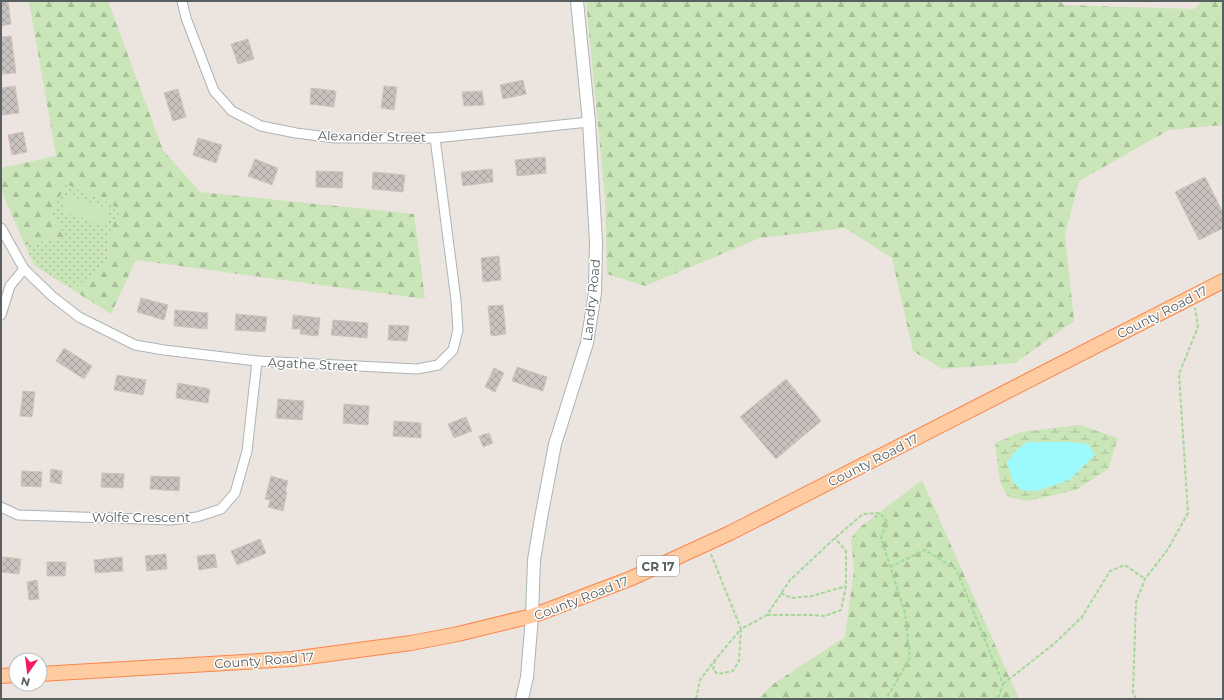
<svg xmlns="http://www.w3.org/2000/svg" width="1224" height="700" font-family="Montserrat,sans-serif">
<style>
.forest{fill:url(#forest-firs)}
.wetland{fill:url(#wetland-marsh)}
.park{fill:url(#park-dots)}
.pitch{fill:#cae6b8}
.water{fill:#9cfaff}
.building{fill:url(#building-cross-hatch);stroke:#d1c3bd}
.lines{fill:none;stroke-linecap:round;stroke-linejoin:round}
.street-casing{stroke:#adb4b6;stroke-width:11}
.secondary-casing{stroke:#acb4b6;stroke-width:14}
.primary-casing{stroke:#fa854a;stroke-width:16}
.path{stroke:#a2d99b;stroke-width:2;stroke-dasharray:4 2;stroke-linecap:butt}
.street{stroke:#fff;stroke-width:9}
.secondary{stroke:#fff;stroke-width:12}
.primary{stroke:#ffcba1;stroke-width:14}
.labels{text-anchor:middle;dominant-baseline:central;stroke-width:3;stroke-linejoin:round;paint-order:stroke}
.shield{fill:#fff;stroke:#8a8f90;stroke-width:1}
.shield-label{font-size:12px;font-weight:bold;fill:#585f61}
.street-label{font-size:13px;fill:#585f61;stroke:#fff}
</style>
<defs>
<pattern id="forest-firs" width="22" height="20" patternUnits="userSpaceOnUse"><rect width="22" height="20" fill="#cae6b8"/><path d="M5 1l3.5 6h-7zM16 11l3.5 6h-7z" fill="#a7be99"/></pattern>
<pattern id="wetland-marsh" width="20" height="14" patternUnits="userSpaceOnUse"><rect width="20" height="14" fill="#cae6b8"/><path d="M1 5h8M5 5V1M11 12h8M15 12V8" fill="none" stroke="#a7be99"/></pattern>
<pattern id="park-dots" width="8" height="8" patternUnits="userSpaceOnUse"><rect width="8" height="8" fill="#cae6b8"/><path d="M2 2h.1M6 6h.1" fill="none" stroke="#a7be99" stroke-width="1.8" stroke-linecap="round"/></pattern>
<pattern id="building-cross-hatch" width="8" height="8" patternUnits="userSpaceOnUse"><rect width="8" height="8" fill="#c9c1be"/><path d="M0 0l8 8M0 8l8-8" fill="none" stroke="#a6a09e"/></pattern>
</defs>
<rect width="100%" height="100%" fill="#ece4de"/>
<g class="forest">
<path d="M29,1H108L163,150L200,192L414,214L425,299L136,260L111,314L73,290L108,261L110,231L65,237L25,245L1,190V168L56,156Z"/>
<path d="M586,1H1060L1064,5L1194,9L1203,1H1223V125L1169,130L1079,181L1065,234L1074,321L1015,363L942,369L913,351L892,258L845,228L760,238L645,286L607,274L605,198Z"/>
<path d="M922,480L1019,699H759L773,684L845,637L854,569L851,539L859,528Z"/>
</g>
<path class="wetland" d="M1080,425L1118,438L1108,469L1076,490L1028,501L1008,497L1000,482L995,443L1021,432Z"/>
<path class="park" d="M66,184L121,209L110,231L108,261L73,290L34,265L25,245L65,237L52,212Z"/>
<path class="pitch" d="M67,195L111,209L105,226L62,211Z"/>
<path class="water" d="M1027,442H1068L1088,444L1095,455L1069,480L1036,491L1022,490L1013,481L1007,463L1014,453Z"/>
<g class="building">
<path d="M1,1H8L11,24L1,26Z"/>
<path d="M11,36L16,73L1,74V37Z"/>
<path d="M248,39L254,59L238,64L231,44Z"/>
<path d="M523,80L526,94L503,99L500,85Z"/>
<path d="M15,86L19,113L1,115V88Z"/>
<path d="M384,86L397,87L394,110L381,108Z"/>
<path d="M311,88L336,91L334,107L310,104Z"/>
<path d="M178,89L186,117L173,121L164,93Z"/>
<path d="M482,91L484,105L464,106L462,92Z"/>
<path d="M23,132L27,152L12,155L8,135Z"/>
<path d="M198,138L222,145L216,163L193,155Z"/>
<path d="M545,157L546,173L517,176L515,160Z"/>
<path d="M255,159L278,168L272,185L248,176Z"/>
<path d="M492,169L493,182L463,186L461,172Z"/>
<path d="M316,171L343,172L342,188L316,187Z"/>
<path d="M373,172L405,175L403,192L372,189Z"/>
<path d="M1205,177L1223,213V228L1199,240L1175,192Z"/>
<path d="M499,256L501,280L483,282L481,258Z"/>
<path d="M141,298L168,305L164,320L137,312Z"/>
<path d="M503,305L506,334L491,336L488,306Z"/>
<path d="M175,310L208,313L207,329L174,326Z"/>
<path d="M236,314L267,317L265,332L235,330Z"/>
<path d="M293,315L320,318L318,336L300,334L301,329H292Z"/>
<path d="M333,320L368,323L367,338L331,335Z"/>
<path d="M389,325L409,326L407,341L388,340Z"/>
<path d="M64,348L92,366L84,379L56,361Z"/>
<path d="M517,367L547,377L543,391L512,381Z"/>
<path d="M494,368L504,373L495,392L485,387Z"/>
<path d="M117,375L146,380L143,395L114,390Z"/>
<path d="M786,379L821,421L776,459L740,417Z"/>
<path d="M178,383L210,389L208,403L176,398Z"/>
<path d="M23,391L35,392L32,417L20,416Z"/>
<path d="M278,399L304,401L302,420L276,418Z"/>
<path d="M344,404L369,406L368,425L343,423Z"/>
<path d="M466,417L472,431L454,438L448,424Z"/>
<path d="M394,421L421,423V438L393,436Z"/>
<path d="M489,433L493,443L483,447L479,436Z"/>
<path d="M51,469L62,471L61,484L50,482Z"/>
<path d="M22,471L42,472L41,487L21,486Z"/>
<path d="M102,473L124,474L123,488L101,487Z"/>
<path d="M151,476L180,477L179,491L150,489Z"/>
<path d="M271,476L288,481L285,492H287L283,511L268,507L270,500L265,499Z"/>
<path d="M260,539L266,553L237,565L231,551Z"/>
<path d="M166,554L167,569L147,571L145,556Z"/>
<path d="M215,554L217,567L199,570L197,556Z"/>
<path d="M3,557L21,559L19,574L2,572Z"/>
<path d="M122,557L123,571L95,573L94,560Z"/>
<path d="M47,562H66L65,576H47Z"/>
<path d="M37,580L39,599L29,600L27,582Z"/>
</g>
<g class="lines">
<g class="street-casing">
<g id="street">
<path d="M182,1L186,18L214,91L232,111L261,126L296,133L335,138H435L589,122"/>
<path d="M1,228L24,269L52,296L79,317L135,345L164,350L257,361L417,369L438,365L453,350L458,330L456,300L435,138"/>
<path d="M1,315L10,286L24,269"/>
<path d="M1,507L18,515L170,520L197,517L221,509L235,493L247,451L257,361"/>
</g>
</g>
<g class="secondary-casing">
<path id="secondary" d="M522,699L527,677L532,616L534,560L541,518L555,444L587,343L595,293L596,242L589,122L577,1"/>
</g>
<g class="primary-casing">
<g id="primary">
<path d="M40,674L292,659L411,643L458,634L532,616L632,578L730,533L1223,281"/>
<path d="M1,676L16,675"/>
</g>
</g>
<g class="path">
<path d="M890,567L925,550L956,569L1003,684L999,696L996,699"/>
<path d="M781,593L791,598L812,596L846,586"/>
<path d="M767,615H811L825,616L841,610L846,586V551L835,538"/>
<path d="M715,660L713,670L718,674L733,671L739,661L741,629L767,615L790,580L835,538L863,514L880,513L887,522L881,538L905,613L910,658L886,699"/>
<path d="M1003,684L1055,643L1082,617L1110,571L1125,565L1145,579"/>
<path d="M696,699L700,680L715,660L741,629L711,554"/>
<path d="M1136,699L1133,692L1136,602L1145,579L1168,549L1188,513L1179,374L1198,327L1195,308"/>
</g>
<use href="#street" class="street"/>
<use href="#secondary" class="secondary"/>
<use href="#primary" class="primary"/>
</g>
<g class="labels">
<rect class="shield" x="637" y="556" width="42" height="20" rx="3"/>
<g class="shield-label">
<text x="658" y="566">CR 17</text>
</g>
<g class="street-label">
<text transform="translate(372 136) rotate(1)">Alexander Street</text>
<text transform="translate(591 300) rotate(-84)">Landry Road</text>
<text transform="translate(1162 312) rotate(-27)">County Road 17</text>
<text transform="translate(313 364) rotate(3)">Agathe Street</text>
<text transform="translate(873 460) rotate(-27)">County Road 17</text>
<text x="141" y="517">Wolfe Crescent</text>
<text transform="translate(581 598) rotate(-21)">County Road 17</text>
<text transform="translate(264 660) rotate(-4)">County Road 17</text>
</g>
</g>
<rect width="1224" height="700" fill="none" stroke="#585f61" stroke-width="4"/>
<g transform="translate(28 672) rotate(194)"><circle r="19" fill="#ffffff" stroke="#bcbfc0"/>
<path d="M0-3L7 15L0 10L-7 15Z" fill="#f41d5f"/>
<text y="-6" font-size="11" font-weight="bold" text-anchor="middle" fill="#585f61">N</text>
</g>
</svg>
